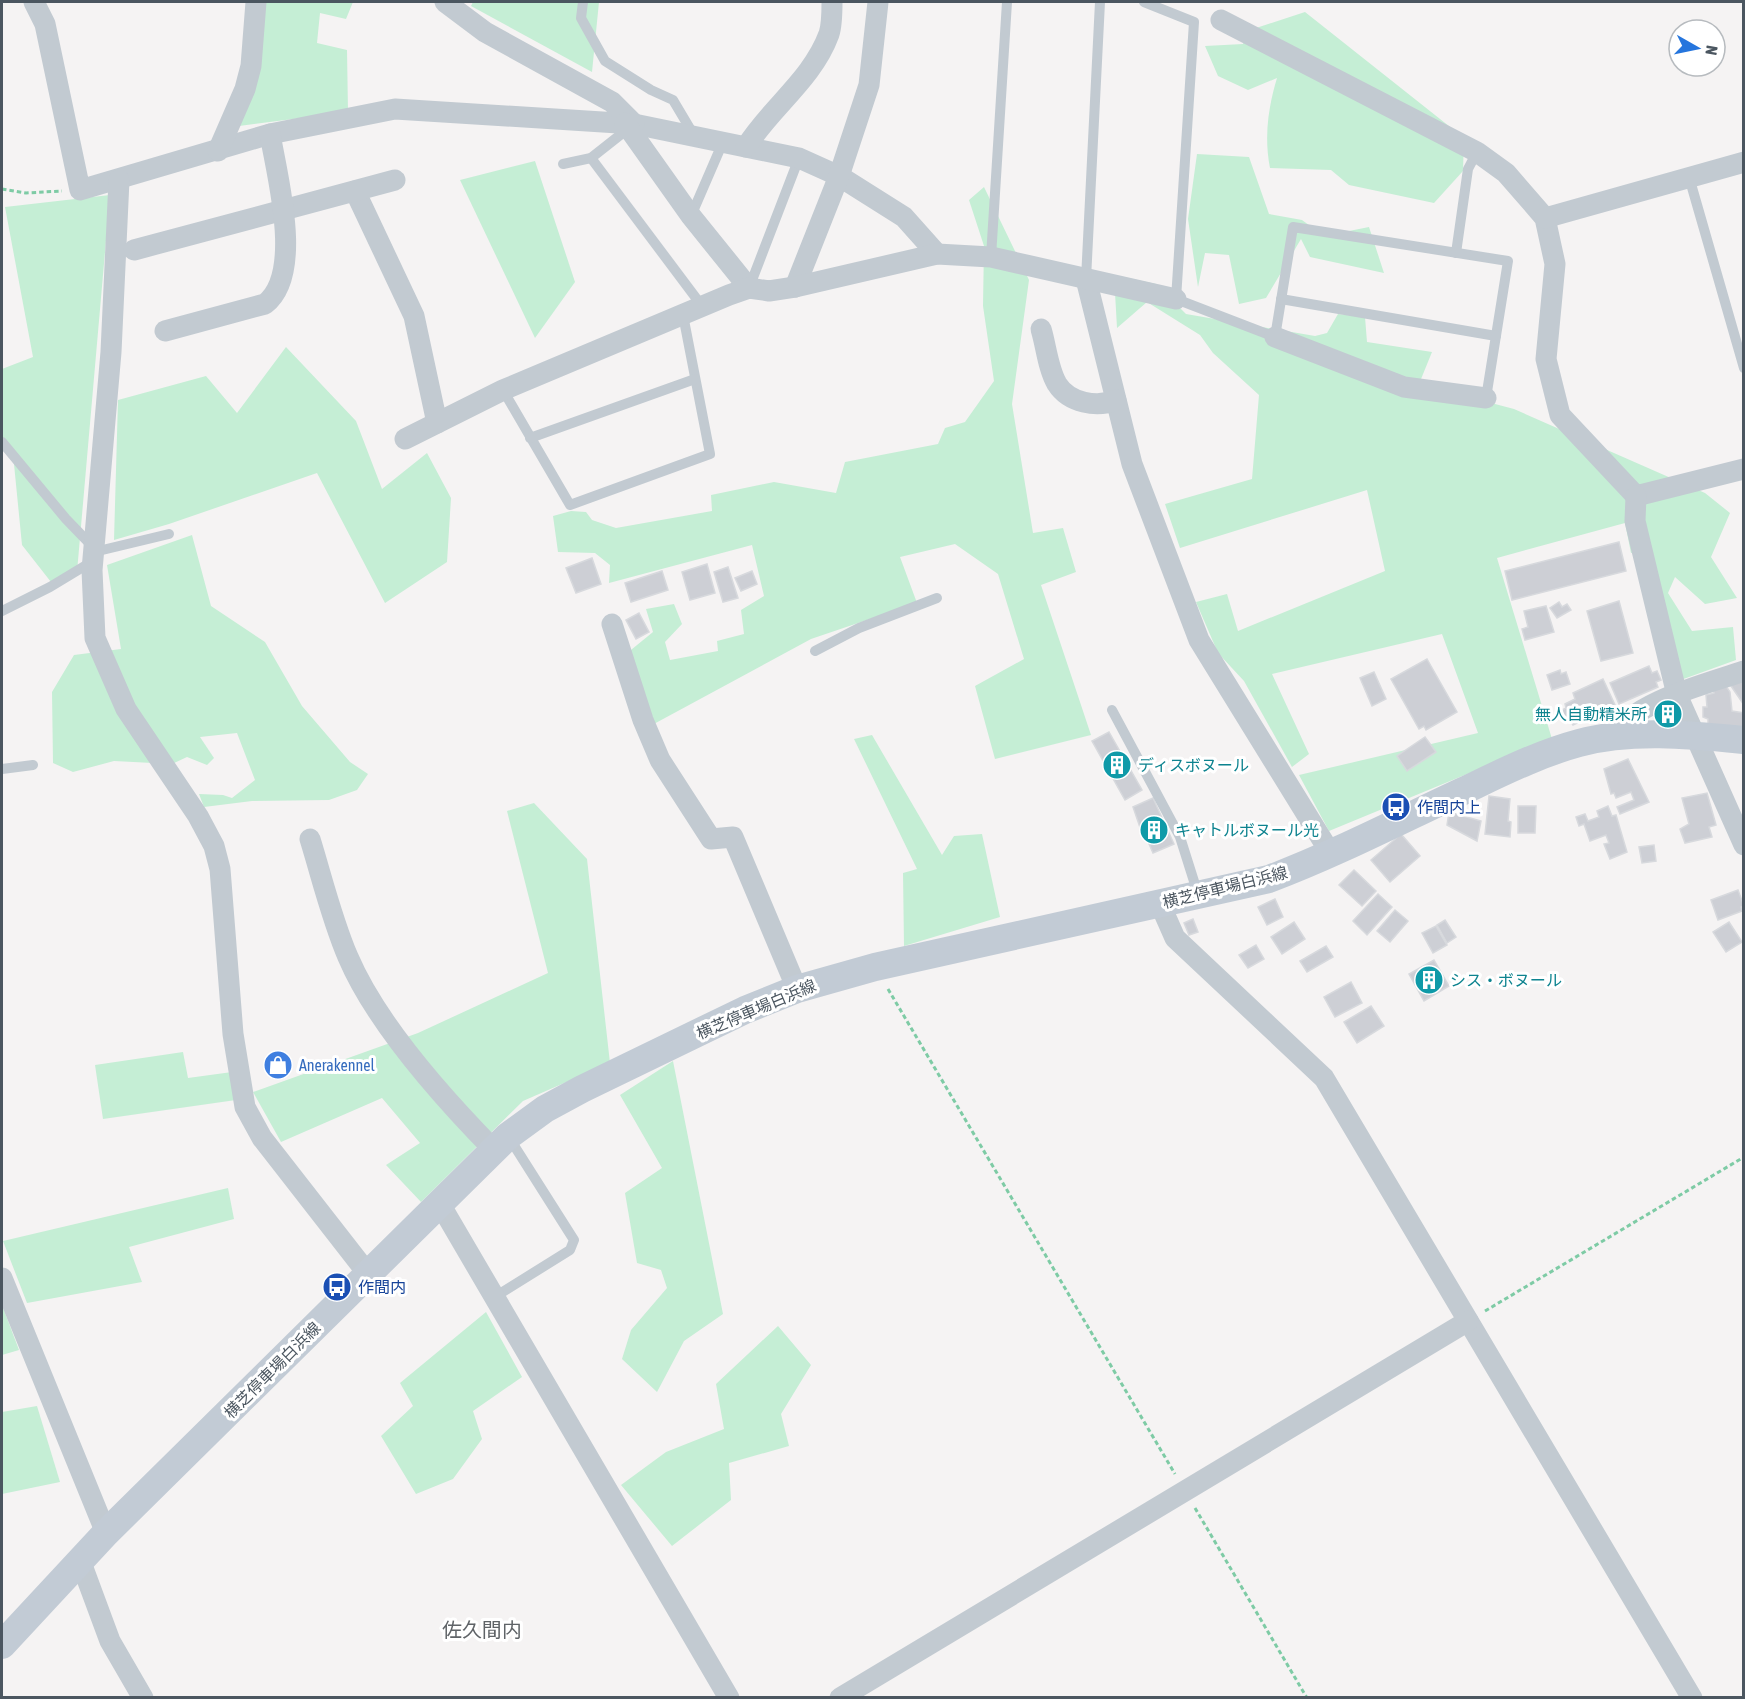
<svg xmlns="http://www.w3.org/2000/svg" width="1745" height="1699" font-family="'Asap Condensed','Noto Sans JP',sans-serif">
<style>
.green{fill:#c5eed5}
.building{fill:#cdcfd5;stroke:#d7d9dd;stroke-width:1.5}
.lines{fill:none;stroke-linecap:round;stroke-linejoin:round}
.path{stroke:#7ecba5;stroke-width:3;stroke-dasharray:4.5 3;stroke-linecap:butt}
.lane{stroke:#c2cad1;stroke-width:10}
.street{stroke:#c2cad1;stroke-width:21}
.secondary{stroke:#c2cbd5;stroke-width:28}
.labels{text-anchor:middle;dominant-baseline:central;stroke-width:6;stroke-linejoin:round;paint-order:stroke}
.culture-label{font-size:16px;fill:#0d838f;stroke:#fff;text-anchor:start}
.transit-label{font-size:16px;fill:#164399;stroke:#fff;text-anchor:start}
.street-label{font-size:16px;fill:#4b5660;stroke:#fff}
.shop-label{font-size:16px;fill:#366cbe;stroke:#fff;text-anchor:start}
.quarter-label{font-size:20px;fill:#5f6367;stroke:#fff}
</style>
<rect width="100%" height="100%" fill="#f5f3f3"/>
<g class="green">
<path d="M262,2H353L346,19L320,13L317,43L347,50L348,112L239,126Z"/>
<path d="M473,2H599L592,72L471,6Z"/>
<path d="M1305,12L1464,138L1463,171L1434,203L1349,185L1331,170L1270,168C1264,137 1268,108 1277,78L1248,90L1218,76L1205,46L1243,44L1247,31Z"/>
<path d="M1197,154L1249,157L1269,214L1302,220L1324,236L1369,227L1384,273L1310,257L1301,239L1266,298L1239,304L1229,255L1205,253L1198,287L1188,219Z"/>
<path d="M535,161L575,282L535,338L460,180Z"/>
<path d="M984,187L1029,280L1012,404L1033,533L1063,528L1076,572L1041,585L1091,735L995,759L975,686L1024,659L998,574L955,544L900,557L917,603L811,639L652,725L626,654L653,632L646,609L674,604L682,624L665,642L670,660L718,651L717,641L744,634L741,610L764,596L752,545L609,583L610,565L595,553L558,552L553,516L571,511L586,512L592,520L616,528L712,511L711,495L774,482L836,493L845,462L938,444L945,428L965,422L994,381L983,306L984,246L969,200Z"/>
<path d="M110,195L77,572L51,582L22,545L13,454L2,440V369L33,357L5,207Z"/>
<path d="M1114,275L1156,284L1186,314L1315,336L1327,333L1338,314L1365,317L1367,342L1432,352L1419,384L1514,409L1705,493L1730,513L1711,557L1737,598L1705,604L1675,577L1668,593L1692,631L1733,627L1736,660L1678,681L1649,551L1631,553L1625,523L1497,558L1552,739L1329,831L1299,775L1478,733L1442,634L1272,674L1309,754L1292,767L1244,681L1218,653L1196,602L1227,594L1238,631L1385,571L1367,490L1180,548L1165,504L1252,479L1259,395L1213,353L1200,335L1147,302L1117,328Z"/>
<path d="M286,347L356,421L382,489L427,453L451,498L447,562L385,603L317,473L169,524L114,540L118,400L206,376L237,413Z"/>
<path d="M192,535L211,606L265,642L302,706L350,762L368,774L357,790L329,800L252,801L204,807L199,794L223,795L232,798L255,780L237,733L200,737L214,758L207,765L187,757L172,764L114,761L73,772L53,763L52,692L74,655L121,649L107,565Z"/>
<path d="M872,735L942,855L954,836L982,834L1000,917L904,946L903,873L917,869L854,739Z"/>
<path d="M534,803L587,859L610,1063L523,1101L421,1202L386,1165L420,1143L382,1098L281,1142L253,1092L418,1033L548,973L507,811Z"/>
<path d="M183,1052L188,1078L232,1072L236,1100L103,1119L95,1065Z"/>
<path d="M673,1061L723,1314L684,1341L657,1392L622,1359L631,1330L667,1288L661,1270L637,1263L625,1193L662,1168L620,1095Z"/>
<path d="M228,1188L234,1219L129,1247L142,1282L27,1303L3,1241Z"/>
<path d="M2,1305L19,1350L2,1355Z"/>
<path d="M486,1312L522,1377L473,1411L482,1439L453,1479L416,1494L381,1436L413,1406L400,1383Z"/>
<path d="M778,1326L811,1365L781,1414L789,1446L729,1463L731,1500L672,1546L621,1485L666,1452L724,1429L716,1384Z"/>
<path d="M37,1406L60,1482L2,1494V1412Z"/>
</g>
<g class="building">
<path d="M1619,542L1626,571L1512,600L1505,571Z"/>
<path d="M592,558L601,584L576,593L566,568Z"/>
<path d="M707,564L715,593L690,600L682,572Z"/>
<path d="M728,567L738,598L723,602L714,572Z"/>
<path d="M662,571L668,590L631,602L625,583Z"/>
<path d="M752,571L757,584L741,591L735,578Z"/>
<path d="M1619,601L1633,653L1601,661L1587,611Z"/>
<path d="M1559,602L1562,607L1567,604L1571,610L1557,618L1550,608Z"/>
<path d="M1546,606L1554,632L1525,640L1522,629L1528,627L1524,611Z"/>
<path d="M639,613L649,632L636,639L626,620Z"/>
<path d="M1427,659L1457,712L1426,730L1424,726L1419,729L1391,679Z"/>
<path d="M1649,666L1652,673L1657,671L1661,680L1656,682L1658,687L1619,704L1610,683Z"/>
<path d="M1560,670L1561,674L1566,672L1570,684L1552,690L1547,675Z"/>
<path d="M1374,672L1386,699L1372,706L1360,678Z"/>
<path d="M1603,679L1615,705L1573,725L1570,720L1567,721L1562,710L1566,708L1565,704L1575,699L1573,693Z"/>
<path d="M1744,681V705L1729,683Z"/>
<path d="M1724,683L1730,692L1732,711L1744,713V731L1708,728V719L1703,717V707H1707L1706,695L1714,693L1713,688Z"/>
<path d="M1672,708L1675,715L1663,720L1660,712Z"/>
<path d="M1109,732L1142,790L1125,800L1092,741Z"/>
<path d="M1425,737L1436,752L1407,771L1397,756Z"/>
<path d="M1628,759L1649,802L1620,814L1617,807L1634,800L1631,792L1616,798L1614,793L1611,794L1604,769Z"/>
<path d="M1707,793L1716,825L1709,827L1712,837L1685,843L1680,829L1689,824L1682,798Z"/>
<path d="M1489,796L1510,799L1508,821L1511,822L1510,837L1485,834Z"/>
<path d="M1153,798L1174,844L1153,853L1146,837L1144,839L1133,807Z"/>
<path d="M1518,806H1536L1535,833H1518Z"/>
<path d="M1608,806L1612,816L1616,815L1627,852L1610,859L1604,844L1609,843L1606,835L1590,841L1584,824L1579,826L1576,817L1585,814L1588,821L1599,817L1597,811Z"/>
<path d="M1449,812L1481,821L1477,841L1447,825Z"/>
<path d="M1401,834L1420,856L1390,882L1371,860Z"/>
<path d="M1654,845L1656,861L1642,863L1639,847Z"/>
<path d="M1354,870L1376,891L1362,906L1339,885Z"/>
<path d="M1738,890L1744,906L1741,907L1742,911L1718,920L1711,900Z"/>
<path d="M1378,894L1392,907L1367,935L1353,921Z"/>
<path d="M1275,899L1283,917L1267,925L1258,907Z"/>
<path d="M1395,910L1408,921L1390,942L1377,931Z"/>
<path d="M1193,919L1198,932L1189,935L1184,923Z"/>
<path d="M1445,920L1456,937L1447,943L1437,925Z"/>
<path d="M1294,922L1305,939L1282,954L1271,937Z"/>
<path d="M1729,922L1742,942L1726,952L1713,932Z"/>
<path d="M1436,926L1447,945L1433,953L1422,933Z"/>
<path d="M1256,945L1264,959L1248,968L1239,955Z"/>
<path d="M1326,946L1333,957L1307,972L1300,961Z"/>
<path d="M1434,960L1449,986L1424,1001L1409,974Z"/>
<path d="M1351,982L1362,1003L1335,1017L1324,997Z"/>
<path d="M1371,1006L1384,1026L1357,1043L1344,1022Z"/>
</g>
<g class="lines">
<g class="path">
<path d="M2,189L26,193L62,191"/>
<path d="M888,989L1175,1474"/>
<path d="M1485,1311L1744,1157"/>
<path d="M1195,1508L1307,1698"/>
</g>
<g class="lane">
<path d="M583,2L581,18L605,61L651,90L673,100L695,137"/>
<path d="M1144,2L1194,22L1176,299L1275,337L1293,227L1508,261L1486,398"/>
<path d="M591,158L702,306"/>
<path d="M563,164L591,158L629,128"/>
<path d="M1689,177L1744,368"/>
<path d="M691,216L723,142"/>
<path d="M1456,253L1468,169L1477,152"/>
<path d="M991,257L1007,2"/>
<path d="M1086,279L1100,2"/>
<path d="M749,288L799,158"/>
<path d="M1281,299L1496,336"/>
<path d="M503,390L570,505L710,454L683,315"/>
<path d="M530,438L695,379"/>
<path d="M2,442L66,519L94,548"/>
<path d="M94,552L169,534"/>
<path d="M2,611L50,587L93,561"/>
<path d="M815,651L859,628L937,598"/>
<path d="M1112,710L1180,837L1198,894"/>
<path d="M2,769L33,765"/>
<path d="M493,1298L570,1250L574,1240L508,1136"/>
</g>
<g class="street">
<path d="M34,2L45,24L80,190L270,134L395,109L634,124L799,158L839,176L904,217L937,254"/>
<path d="M445,2L485,32L612,102L634,124"/>
<path d="M1221,20L1477,152L1506,173L1545,218L1555,264L1546,359L1560,415L1636,496L1744,469"/>
<path d="M625,123L691,216L749,288"/>
<path d="M746,147C771,107 812,80 829,34C832,25 832,12 832,2"/>
<path d="M218,151L245,89L251,66L256,2"/>
<path d="M119,180L111,352L92,570L95,638L126,709L198,816L214,846L220,869L233,1034L245,1107L262,1138L368,1274"/>
<path d="M355,191L414,316L437,423"/>
<path d="M1545,218L1744,162"/>
<path d="M134,250L395,180"/>
<path d="M1086,279L1132,464L1199,640L1331,854"/>
<path d="M795,287L839,176L869,85L878,2"/>
<path d="M1041,329C1046,345 1048,369 1057,384C1069,403 1097,408 1116,400"/>
<path d="M165,331L265,304C304,274 277,176 270,134"/>
<path d="M1275,337L1404,387L1486,398"/>
<path d="M405,439L503,390L729,295L749,288L769,291L795,287L937,254L991,257L1176,299"/>
<path d="M1636,496L1635,521L1677,695L1744,845"/>
<path d="M612,624L643,720L660,760L711,839L733,837L797,989"/>
<path d="M1613,737C1632,702 1707,684 1744,671"/>
<path d="M310,839C322,878 332,920 348,957C377,1025 443,1098 494,1150"/>
<path d="M1160,904L1175,938L1324,1078L1692,1698"/>
<path d="M440,1204L729,1698"/>
<path d="M2,1278L106,1533"/>
<path d="M80,1560L110,1641L143,1698"/>
<path d="M840,1698L1468,1321"/>
</g>
<path class="secondary" d="M2,1645L106,1533L508,1136L545,1109L582,1089L745,1010L797,989L875,967L1269,879C1335,854 1397,822 1461,792C1499,774 1538,754 1579,743C1631,729 1691,735 1744,740"/>
</g>
<defs>
<g id="building-disc" transform="scale(1.5)"><circle r="9.5" fill="#0f9aa8" stroke="#fff"/><path d="M-4-6H4V6H1V3H-1V6H-4ZM-2.5-4.3h1.7v1.8h-1.7ZM.8-4.3h1.7v1.8H.8ZM-2.5-1h1.7V.8h-1.7ZM.8-1h1.7V.8H.8Z" fill="#fff"/></g>
<g id="bus-disc" transform="scale(1.5)"><circle r="9.5" fill="#1a4fb4" stroke="#fff"/><path d="M-5-6H5V4H4V6H2V4H-2V6H-4V4H-5ZM-3.5-4V0h7V-4ZM-3.5 1.2v1.5H-2V1.2ZM2 1.2v1.5H3.5V1.2Z" fill="#fff"/></g>
<g id="shop-disc" transform="scale(1.5)"><circle r="9.5" fill="#3f7fe0" stroke="#fff"/><path d="M-5-2.5h2.3a2.7 3.5 0 0 1 5.4 0H5L5.5 6h-11ZM-1.5-2.5h3a1.5 2.3 0 0 0-3 0Z" fill="#fff"/></g>
</defs>
<g fill-rule="evenodd">
<use href="#building-disc" x="1668" y="714"/>
<use href="#building-disc" x="1117" y="765"/>
<use href="#bus-disc" x="1396" y="807"/>
<use href="#building-disc" x="1154" y="830"/>
<use href="#building-disc" x="1429" y="980"/>
<use href="#shop-disc" x="278" y="1065"/>
<use href="#bus-disc" x="337" y="1287"/>
</g>
<g class="labels">
<g class="culture-label">
<text x="1647" y="714" text-anchor="end">無人自動精米所</text>
<text x="1138" y="765">ディスボヌール</text>
<text x="1175" y="830">キャトルボヌール光</text>
<text x="1450" y="980">シス・ボヌール</text>
</g>
<g class="transit-label">
<text x="1417" y="807">作間内上</text>
<text x="358" y="1287">作間内</text>
</g>
<g class="street-label">
<text transform="translate(1225 887) rotate(-14)">横芝停車場白浜線</text>
<text transform="translate(756 1009) rotate(-23)">横芝停車場白浜線</text>
<text transform="translate(272 1370) rotate(-45)">横芝停車場白浜線</text>
</g>
<g class="shop-label">
<text x="299" y="1065">Anerakennel</text>
</g>
<g class="quarter-label">
<text x="482" y="1629">佐久間内</text>
</g>
</g>
<rect width="1745" height="1699" fill="none" stroke="#4b5660" stroke-width="6"/>
<g transform="translate(1697 48) rotate(99)"><circle r="28" fill="#ffffff" stroke="#b7bbbf" stroke-width="1.5"/>
<path d="M0-4.5L10 22L0 15L-10 22Z" fill="#2575dd"/>
<text y="-9" font-size="16" font-weight="bold" text-anchor="middle" fill="#4b5660">N</text>
</g>
</svg>
